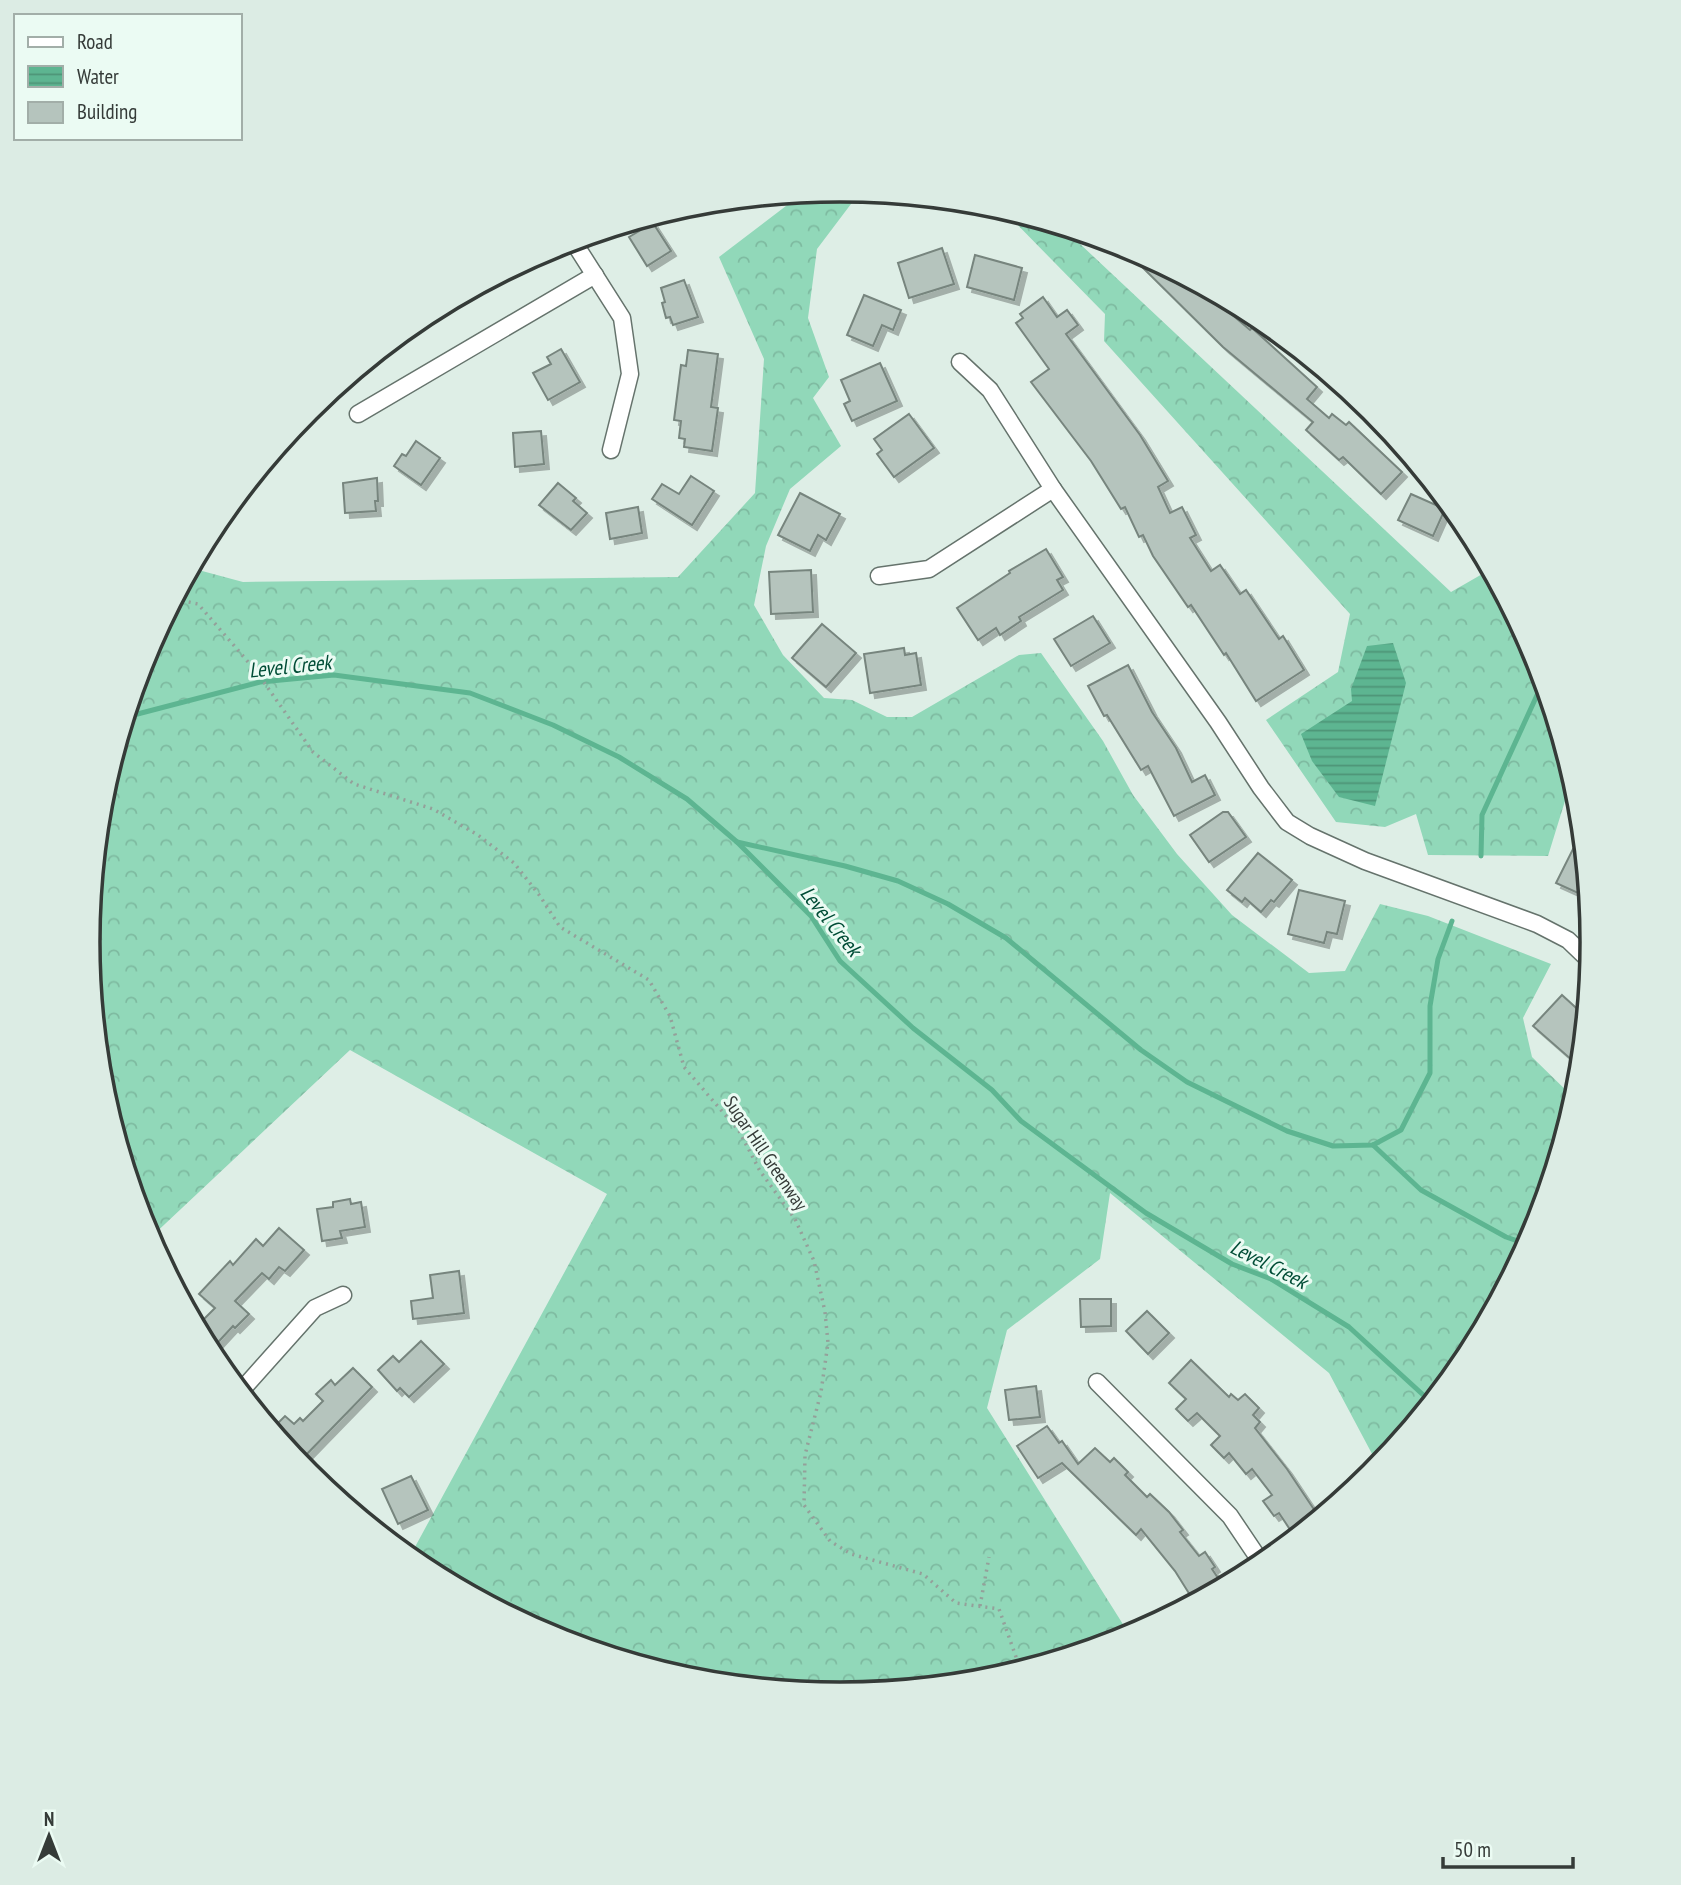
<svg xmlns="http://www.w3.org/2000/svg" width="1681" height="1885" font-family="'PT Sans Narrow',sans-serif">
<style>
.forest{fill:url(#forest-crowns)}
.water{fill:url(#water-rules)}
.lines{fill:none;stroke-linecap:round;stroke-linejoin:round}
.stream{stroke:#5db591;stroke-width:5}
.building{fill:#b5c4bd;stroke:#77857e;stroke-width:2;filter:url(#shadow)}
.minor-casing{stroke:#65736c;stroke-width:19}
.path{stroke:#94a09a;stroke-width:3.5;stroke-dasharray:2 5;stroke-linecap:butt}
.minor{stroke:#fff;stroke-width:16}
.labels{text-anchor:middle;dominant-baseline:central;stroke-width:6;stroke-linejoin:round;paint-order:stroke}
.street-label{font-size:19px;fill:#353b38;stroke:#ebfbf3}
.water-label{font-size:21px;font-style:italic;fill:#004d36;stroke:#ebfbf3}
.rim{fill:none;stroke:#353b38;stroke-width:3.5}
</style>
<defs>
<pattern id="forest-crowns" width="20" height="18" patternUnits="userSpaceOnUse" patternTransform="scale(1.75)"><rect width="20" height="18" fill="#91d8b9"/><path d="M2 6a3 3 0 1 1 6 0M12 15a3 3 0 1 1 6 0" fill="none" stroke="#7ebaa0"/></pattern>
<pattern id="water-rules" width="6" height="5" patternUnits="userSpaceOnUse" patternTransform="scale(1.75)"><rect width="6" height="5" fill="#5db591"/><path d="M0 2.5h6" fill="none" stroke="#4e9477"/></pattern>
<filter id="shadow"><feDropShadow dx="5" dy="5" stdDeviation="0" flood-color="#0004"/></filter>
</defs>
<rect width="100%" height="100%" fill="#deeee6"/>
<g class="forest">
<path d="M841,190L866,192L854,200L817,249L808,318L829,377L813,398L841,446L790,489L766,546L754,605L783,655L824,698L852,700L887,717H912L1019,655L1041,653L1103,741L1133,795L1177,854L1232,915L1309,973L1345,971L1380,904L1428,916L1551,964L1523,1018L1532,1057L1576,1100L1536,1231L1466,1361L1379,1467L1329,1373L1110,1193L1100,1259L1007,1330L987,1408L1131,1637L987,1681L840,1695L693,1681L552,1638L422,1568L409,1558L607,1194L350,1050L149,1239L145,1230L102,1089L88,942L102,795L145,654L191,568L243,582L678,577L755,493L764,359L719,257L803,193Z"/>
<path d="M1001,208L1062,227L1451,592L1491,569L1536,655L1573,775L1548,856L1428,855L1416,814L1385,827L1336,822L1266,720L1338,672L1350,614L1104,341L1105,314Z"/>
</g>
<path class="water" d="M1393,643L1406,683L1375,806L1339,797L1312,761L1301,734L1352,701L1351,689L1367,646Z"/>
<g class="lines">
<g class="stream">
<path d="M126,717L260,682L334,675L470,693L553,725L619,757L687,799L737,842L811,916L840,961L913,1028L992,1090L1021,1121L1146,1213L1232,1264L1271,1279L1349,1327L1432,1403"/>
<path d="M737,842L845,866L898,881L948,904L1006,938L1141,1050L1187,1082L1287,1131L1333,1146L1373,1145L1401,1130L1430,1073V1006L1438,959L1452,921"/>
<path d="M1481,856L1482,815L1544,680"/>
<path d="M1373,1145L1421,1190L1506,1237L1529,1245"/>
</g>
</g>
<g class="building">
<path d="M653,223L671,251L647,266L629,237Z"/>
<path d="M1125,246L1223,297L1233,307L1229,312L1250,330L1252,328L1317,387L1307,399L1329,418L1332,414L1346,425L1349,422L1402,472L1381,494L1343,457L1339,460L1306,430L1313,422L1223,347L1123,248Z"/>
<path d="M942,248L954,284L909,298L898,263Z"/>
<path d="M975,255L1022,268L1014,300L967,287Z"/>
<path d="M684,280L698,317L673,325L670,317L666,318L662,303L665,302L661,288Z"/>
<path d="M864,295L901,310L893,330L882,325L873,346L847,335Z"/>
<path d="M1043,297L1057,317L1067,310L1078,325L1066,334L1140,435L1168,481L1158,487L1170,513L1182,507L1196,535L1190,538L1211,571L1220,565L1240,594L1246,590L1279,639L1283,636L1304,670L1256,701L1226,653L1224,655L1191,605L1188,607L1153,556L1143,535L1139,537L1125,507L1121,509L1091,461L1031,382L1049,369L1016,323L1023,318L1020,314Z"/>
<path d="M561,349L580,382L548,400L533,373L551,364L547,357Z"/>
<path d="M688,350L718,354L711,407L718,408L712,451L684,447L685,439L679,438L681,421L674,420L681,365L686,366Z"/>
<path d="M880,363L897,401L852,421L844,404L850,401L841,380Z"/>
<path d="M909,414L934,448L894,477L877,454L882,450L874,439Z"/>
<path d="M541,431L544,464L515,467L513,433Z"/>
<path d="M416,441L440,458L421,485L394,466L402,454L406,456Z"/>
<path d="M691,476L714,491L692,525L652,499L662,484L679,494Z"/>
<path d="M377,478L378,501H375L376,511L345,513L343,483Z"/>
<path d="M558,483L576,498L573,501L587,513L571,530L539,505Z"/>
<path d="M800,493L840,514L826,540L818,535L810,551L778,535Z"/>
<path d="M1411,494L1445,509L1433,536L1398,520Z"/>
<path d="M638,507L642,533L610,539L606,513Z"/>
<path d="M1046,549L1063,577L1057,580L1063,590L1019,617L1021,621L1000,635L996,628L978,640L957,608L1010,573L1009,571Z"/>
<path d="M811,570L813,612L771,614L769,572Z"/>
<path d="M1093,616L1110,643L1071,666L1054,639Z"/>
<path d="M822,624L856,653L826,687L792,658Z"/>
<path d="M904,648L905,655L916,653L921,685L870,693L864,654Z"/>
<path d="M1128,665L1152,712L1176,748L1192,782L1205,775L1215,795L1174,816L1148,766L1141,770L1107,715L1104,716L1088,686Z"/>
<path d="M1223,812H1228L1246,837L1209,862L1190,835Z"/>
<path d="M1573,849L1585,855L1589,898L1556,883Z"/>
<path d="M1258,853L1292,880L1274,902L1271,900L1261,912L1245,898L1242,902L1227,890Z"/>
<path d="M1299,890L1345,901L1337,934L1327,932L1324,943L1288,934Z"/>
<path d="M1562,995L1586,1017L1581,1068L1533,1026Z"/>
<path d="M350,1199L351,1204L361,1202L365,1227L340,1231L342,1238L322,1241L317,1209L333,1207V1202Z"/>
<path d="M279,1228L304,1250L285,1271L279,1267L269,1279L262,1273L235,1301L249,1314L235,1328L233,1326L209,1352L196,1327L215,1308L199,1294L230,1261L233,1265L256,1239L263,1246Z"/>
<path d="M459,1271L464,1313L413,1319L411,1301L433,1298L430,1275Z"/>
<path d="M1080,1299H1111V1326L1081,1327Z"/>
<path d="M1147,1311L1169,1333L1148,1354L1126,1331Z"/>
<path d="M421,1341L444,1364L409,1397L400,1388L397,1391L378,1370L393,1356L399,1362Z"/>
<path d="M1191,1360L1229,1397L1231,1394L1238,1400L1245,1394L1259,1408L1253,1415L1260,1422L1255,1428L1287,1469L1317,1514L1291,1531L1279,1513L1274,1516L1263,1501L1272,1495L1252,1469L1246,1474L1229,1453L1224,1458L1211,1445L1220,1436L1197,1413L1188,1421L1176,1409L1186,1399L1169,1383Z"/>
<path d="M353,1368L372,1387L303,1458L272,1429L285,1416L294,1424L300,1418L303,1421L323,1401L316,1394L331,1380L335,1385Z"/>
<path d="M1036,1386L1040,1417L1009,1420L1005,1390Z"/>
<path d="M1047,1426L1059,1443L1062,1441L1078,1464L1095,1448L1110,1462L1114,1458L1128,1472L1125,1475L1147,1497L1150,1494L1169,1512L1183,1530L1180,1532L1199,1556L1205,1552L1215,1567L1212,1569L1224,1587L1195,1603L1175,1571L1141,1529L1136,1535L1062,1463L1038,1478L1017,1446Z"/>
<path d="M411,1476L428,1510L398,1524L382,1489Z"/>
</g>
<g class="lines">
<g class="minor-casing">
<g id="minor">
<path d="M573,241L622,318L630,374L611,450"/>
<path d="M960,362L990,390L1053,489L1218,722L1261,788L1287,822L1310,836L1365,861L1537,924L1568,940L1592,963"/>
<path d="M358,414L595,275"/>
<path d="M879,576L929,569L1053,489"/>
<path d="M1097,1382L1230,1516L1263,1565"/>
<path d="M240,1392L315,1308L343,1295"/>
</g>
</g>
<g class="path">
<path d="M175,599L198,604L256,671L313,752L354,784L433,809L478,835L514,863L540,896L560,927L649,980L670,1016L684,1067L739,1131L760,1171L795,1219L814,1261L825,1312L828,1343L821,1392L805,1455L804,1505L830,1541L851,1554L923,1574L956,1603L999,1609L1021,1671"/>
<path d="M980,1606L989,1557"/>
</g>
<use href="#minor" class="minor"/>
</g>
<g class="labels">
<g class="street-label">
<text transform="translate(766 1153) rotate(56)">Sugar Hill Greenway</text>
</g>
<g class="water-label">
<text transform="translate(290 666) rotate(-6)">Level Creek</text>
<text transform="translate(831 921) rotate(51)">Level Creek</text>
<text transform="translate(1269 1264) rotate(27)">Level Creek</text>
</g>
</g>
<path d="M0 0H1681V1885H0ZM100 942a740 740 0 1 1 1480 0a740 740 0 1 1-1480 0Z" fill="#dcece4" fill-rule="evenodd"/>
<path class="rim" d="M100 942a740 740 0 1 1 1480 0a740 740 0 1 1-1480 0Z"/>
<rect x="14" y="14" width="228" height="126" fill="#ebfbf3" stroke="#a2aea8" stroke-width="2"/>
<rect x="28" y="37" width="35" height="10" fill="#ffffff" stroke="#a2aea8" stroke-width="2"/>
<text x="77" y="49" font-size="21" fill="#353b38">Road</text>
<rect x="28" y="66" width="35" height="21" fill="url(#water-rules)" stroke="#a2aea8" stroke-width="2"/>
<text x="77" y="84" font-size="21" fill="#353b38">Water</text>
<rect x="28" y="102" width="35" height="21" fill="#b5c4bd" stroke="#a2aea8" stroke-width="2"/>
<text x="77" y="119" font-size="21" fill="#353b38">Building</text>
<g transform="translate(49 1836)" stroke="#ebfbf3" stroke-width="5" paint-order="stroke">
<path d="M0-5L12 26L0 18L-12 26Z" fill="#353b38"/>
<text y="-10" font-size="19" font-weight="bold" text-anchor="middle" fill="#353b38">N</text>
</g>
<path d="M1443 1857v10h130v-10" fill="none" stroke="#353b38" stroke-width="3.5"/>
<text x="1454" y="1857" font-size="21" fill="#353b38" stroke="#ebfbf3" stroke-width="5" paint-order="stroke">50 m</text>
</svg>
